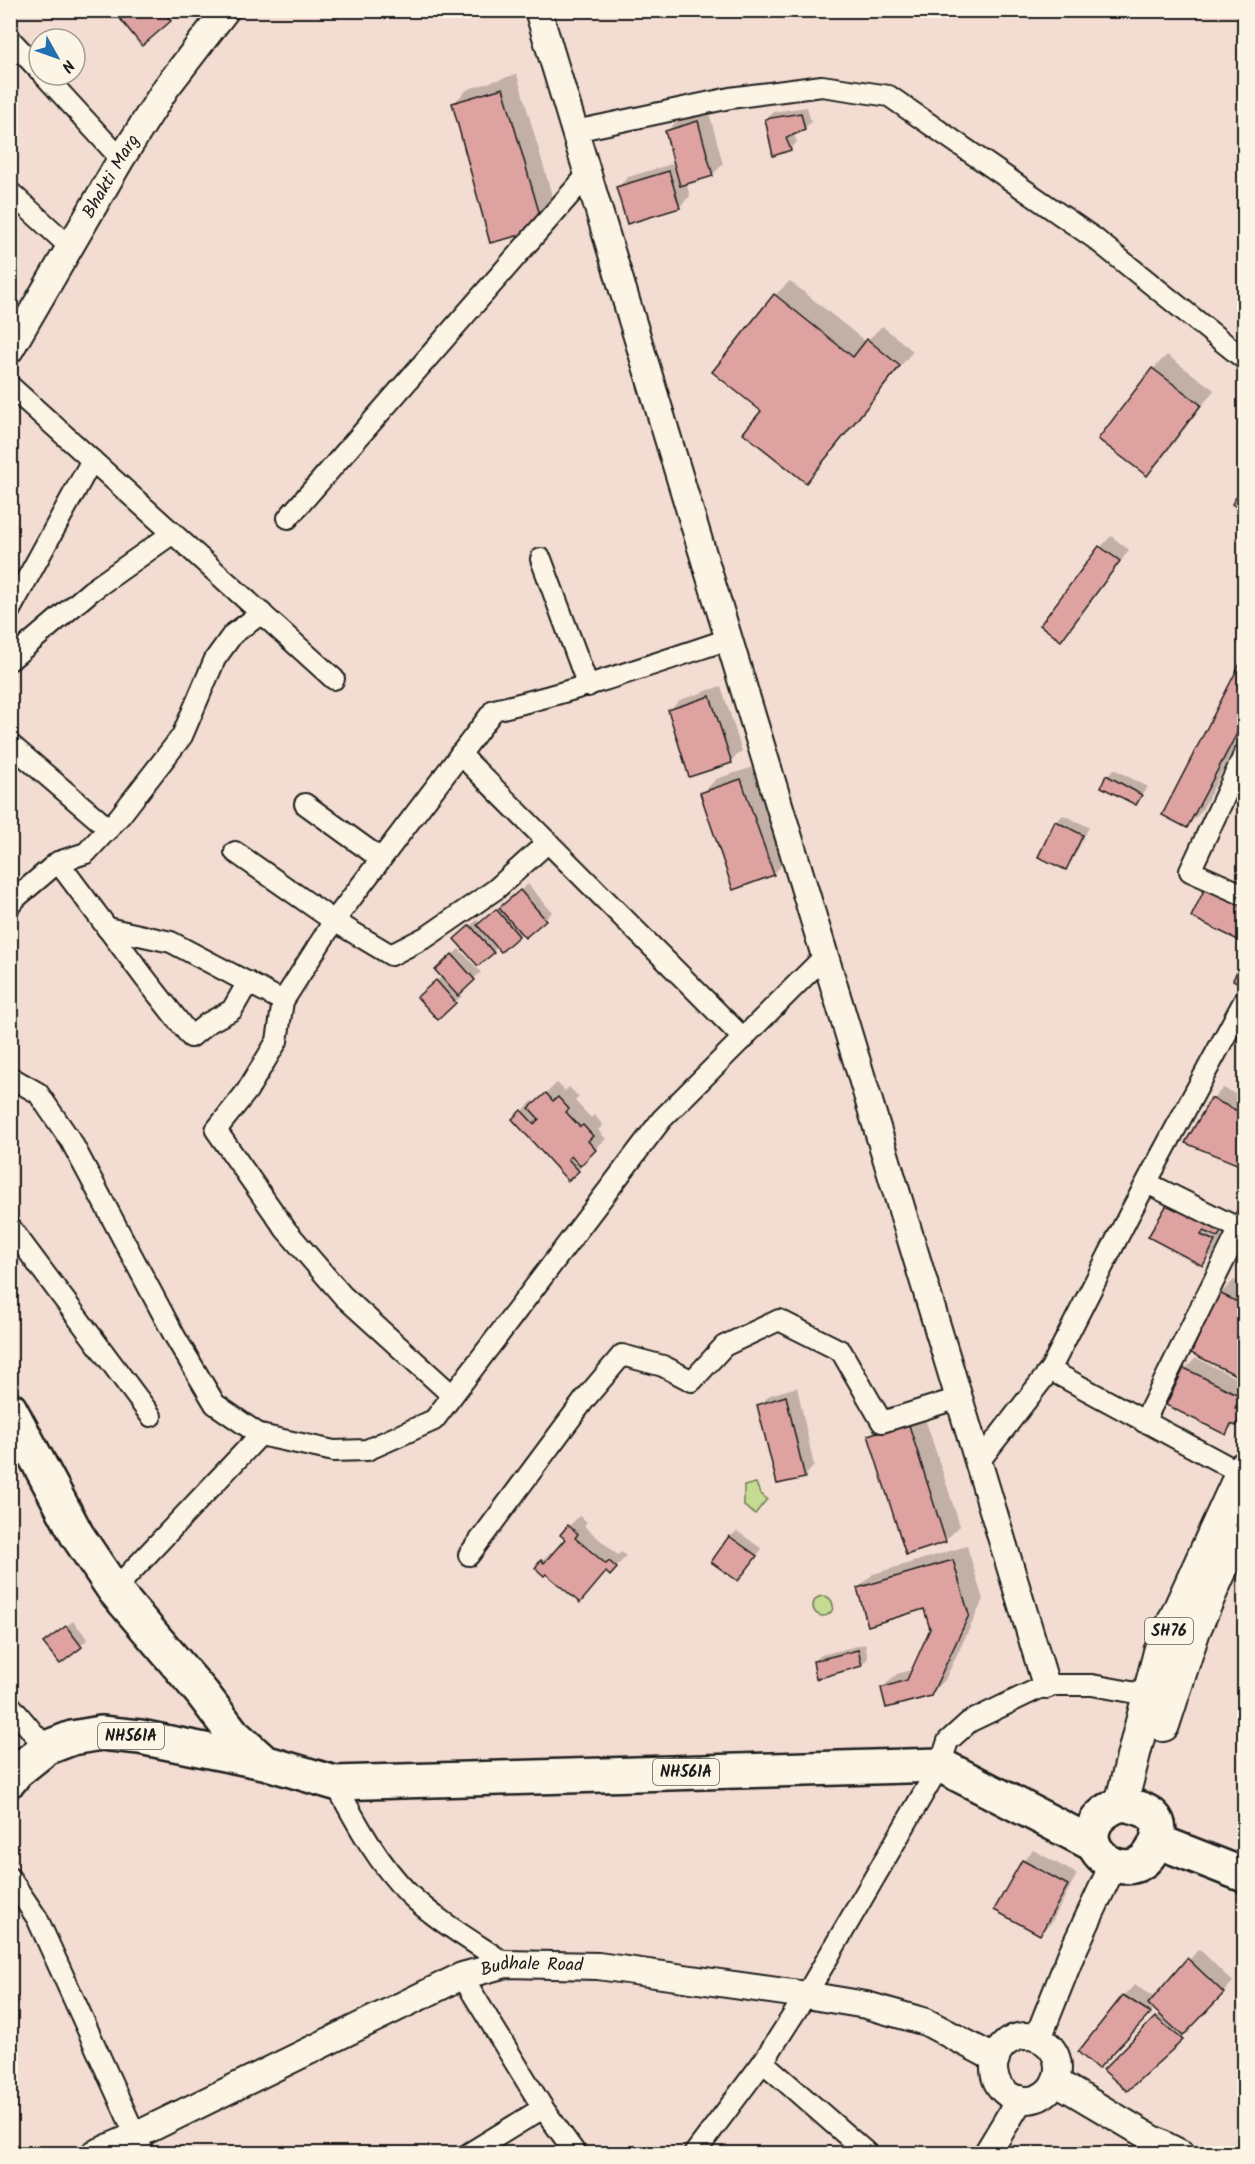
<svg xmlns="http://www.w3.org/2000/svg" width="1255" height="2164" font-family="Kalam,sans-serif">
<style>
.green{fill:#c5db91;stroke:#707c56;stroke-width:1.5}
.shadow{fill:#0003}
.building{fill:#dea3a1;stroke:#1c1c1c;stroke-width:1.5}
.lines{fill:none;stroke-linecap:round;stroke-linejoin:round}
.minor-casing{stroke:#1c1c1c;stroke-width:24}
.tertiary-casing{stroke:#1c1c1c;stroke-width:30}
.primary-casing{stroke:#1c1c1c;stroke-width:36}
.trunk-casing{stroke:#1c1c1c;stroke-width:38}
.minor{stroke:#fcf5e5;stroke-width:20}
.tertiary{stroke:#fcf5e5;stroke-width:26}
.primary{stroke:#fcf5e5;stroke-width:32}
.trunk{stroke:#fcf5e5;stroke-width:33}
.labels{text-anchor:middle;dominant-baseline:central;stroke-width:6;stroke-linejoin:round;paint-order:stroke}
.shield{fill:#fcf5e5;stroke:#5f5d58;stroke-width:1.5}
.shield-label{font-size:16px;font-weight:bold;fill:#1c1c1c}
.street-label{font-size:18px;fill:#1c1c1c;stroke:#fcf5e5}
</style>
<rect width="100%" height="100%" fill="#f3dcd1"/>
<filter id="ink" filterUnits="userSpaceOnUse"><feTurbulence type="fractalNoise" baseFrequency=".0167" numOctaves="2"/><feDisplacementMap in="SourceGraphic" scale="12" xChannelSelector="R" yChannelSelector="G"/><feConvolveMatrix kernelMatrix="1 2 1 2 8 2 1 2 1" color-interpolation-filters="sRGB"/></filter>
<g filter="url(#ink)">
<g class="green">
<path d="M756,1483L760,1493L767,1499L755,1514L744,1506V1486Z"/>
<circle cx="823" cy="1606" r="10"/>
</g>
<g class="shadow">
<path d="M115,10H180L142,43Z"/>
<path d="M517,74L557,213L543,228L454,103L468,89Z"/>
<path d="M807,107L811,122L804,129L793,133L797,142L790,149L774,154L766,119L773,112Z"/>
<path d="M709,112L723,164L712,175L686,182L690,196L679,207L618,187L628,177L675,163L667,131L678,120Z"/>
<path d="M790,281L866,342L882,326L913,351L820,467L806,481L763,411L714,371L775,295Z"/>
<path d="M1167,355L1214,390L1161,460L1147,474L1153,369Z"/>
<path d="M1111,536L1129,550L1072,628L1061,639L1042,625L1101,547Z"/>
<path d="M1244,660V730L1201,812L1187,826L1164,815Z"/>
<path d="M721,686L742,751L731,761L669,711L680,700Z"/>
<path d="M756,766L787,860L773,874L702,794L716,779Z"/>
<path d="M1114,769L1148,787L1135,803L1107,776Z"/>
<path d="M1063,815L1089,827L1072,861L1066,868L1056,822Z"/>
<path d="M528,884L552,912L545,919L522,932L501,950L498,946L493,952L463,932L477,920L481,924Z"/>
<path d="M1244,889V941L1193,916Z"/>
<path d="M459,949L481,972L459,993L462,996L455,1002L426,990L443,976L444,963Z"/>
<path d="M557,1083L565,1091L569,1087L579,1097L575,1101L591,1118L594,1115L603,1125L598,1130L606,1139L586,1157L589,1160L578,1170L514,1119L533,1101L535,1104Z"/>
<path d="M1223,1088L1244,1098V1166L1187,1142L1213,1099Z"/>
<path d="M1170,1202L1225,1231L1213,1254L1202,1264Z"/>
<path d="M1234,1280L1244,1284V1377L1193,1352L1220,1294Z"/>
<path d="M1196,1358L1244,1382V1415L1226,1433L1168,1404L1185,1369Z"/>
<path d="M797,1387L814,1466L804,1477L759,1406L770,1395Z"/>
<path d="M922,1409L960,1526L945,1541L870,1436L884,1421Z"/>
<path d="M579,1516L587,1522L584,1526L618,1555L621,1552L626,1556L610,1574L607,1571L580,1600L542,1561L553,1551L555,1553L567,1539L569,1526Z"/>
<path d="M737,1531L762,1549L738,1579L730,1537Z"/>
<path d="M967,1546L983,1600L945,1680L930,1695L882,1688L897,1674L914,1669L932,1630L925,1607L858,1588L873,1574Z"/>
<path d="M73,1621L88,1639L60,1662L45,1643Z"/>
<path d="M865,1644L868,1658L862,1665L814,1662L821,1655Z"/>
<path d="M1033,1850L1077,1874L1051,1923L1040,1933L1023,1861Z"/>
<path d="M1199,1949L1233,1982L1190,2027L1192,2029L1127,2089L1105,2070L1160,2014L1154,2008L1098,2067L1080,2052L1124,1996L1135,1985L1155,1998Z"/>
</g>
<g class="building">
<path d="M113,10H163L171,21L142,46Z"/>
<path d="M503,88L544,229L490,243L452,103Z"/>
<path d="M801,113L805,130L786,138L791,150L773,156L765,119Z"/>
<path d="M698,121L713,176L680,186L665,131Z"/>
<path d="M669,171L680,208L627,224L616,187Z"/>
<path d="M774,294L853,357L867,339L900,366L806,483L743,433L761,411L712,372Z"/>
<path d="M1152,368L1201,405L1147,476L1098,439Z"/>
<path d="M1244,483V512L1232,504Z"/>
<path d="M1099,546L1120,561L1061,641L1040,625Z"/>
<path d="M1244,656V720L1187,828L1162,815Z"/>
<path d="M710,696L732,763L689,777L668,710Z"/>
<path d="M1106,775L1142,795L1136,805L1101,787Z"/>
<path d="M741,779L774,875L733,890L700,793Z"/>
<path d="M1055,821L1083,835L1066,870L1038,857Z"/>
<path d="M1206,886L1244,905V943L1191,917Z"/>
<path d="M520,890L546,920L525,938L499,908Z"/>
<path d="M496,909L519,936L501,952L477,925Z"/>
<path d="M470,925L494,953L478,966L454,939Z"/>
<path d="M452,954L475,980L458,996L435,970Z"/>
<path d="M1244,956V986L1233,980Z"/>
<path d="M436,980L456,1003L438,1020L417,997Z"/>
<path d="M546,1093L553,1101L558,1097L569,1109L566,1112L580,1127L583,1125L593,1136L588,1141L596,1150L580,1166L571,1156L568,1159L579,1171L568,1181L512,1119L521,1110L534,1124L539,1119L529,1108Z"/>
<path d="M1211,1098L1244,1114V1167L1185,1143Z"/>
<path d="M1169,1201L1222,1229L1218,1237L1203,1231L1201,1235L1215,1241L1203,1266L1148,1237Z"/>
<path d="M1219,1293L1244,1305V1379L1191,1353Z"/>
<path d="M1184,1368L1241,1396L1235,1408L1243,1412L1236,1426L1231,1424L1226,1435L1166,1405Z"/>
<path d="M786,1396L805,1478L777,1484L757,1405Z"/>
<path d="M908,1422L946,1542L906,1555L868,1435Z"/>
<path d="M568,1525L578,1534L575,1538L606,1564L609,1561L617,1568L610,1576L606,1572L580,1603L546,1574L544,1576L535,1568L541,1560L544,1563L565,1539L560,1535Z"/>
<path d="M729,1536L757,1556L738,1581L711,1562Z"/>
<path d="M953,1560L969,1615L931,1696L886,1708L881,1688L907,1680L930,1629L924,1609L868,1626L857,1588Z"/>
<path d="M66,1626L82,1647L60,1664L43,1643Z"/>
<path d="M858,1650L862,1666L816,1679L813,1661Z"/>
<path d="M1022,1860L1068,1885L1040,1935L994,1910Z"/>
<path d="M1187,1958L1224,1993L1183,2036L1148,2004Z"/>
<path d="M1123,1995L1151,2013L1098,2069L1078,2052Z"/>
<path d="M1155,2017L1183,2040L1127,2091L1103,2070Z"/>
</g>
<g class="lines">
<g class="minor-casing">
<g id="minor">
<path d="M10,39L39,70"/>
<path d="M44,75L121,159"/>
<path d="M575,131L730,98L822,86L889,96L1094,238L1244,359"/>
<path d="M10,192L69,246"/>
<path d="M10,386L334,679"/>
<path d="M288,518L588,174"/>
<path d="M541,559L588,686"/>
<path d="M10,610L92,460"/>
<path d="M10,660L91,591L173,533"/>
<path d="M10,744L109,829"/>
<path d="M460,754L744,1039"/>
<path d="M1244,755L1190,871L1244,895"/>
<path d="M305,804L381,859"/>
<path d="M235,852L334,921L391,955L428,936L496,889L548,842"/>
<path d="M58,862L144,977L191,1037L208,1023L232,1010L248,982"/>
<path d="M10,905L17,897L58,862L86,853L120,816L182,736L215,659L233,634L262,613"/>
<path d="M107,928L171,942L283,1001"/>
<path d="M10,1077L38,1093L71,1141L174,1335L215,1404L260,1435"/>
<path d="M1147,1183L1240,1229"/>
<path d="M10,1227L151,1416"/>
<path d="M1050,1370L1244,1475"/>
<path d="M452,1395L343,1296L286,1230L216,1130L247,1091L277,1041L283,1001L334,921L494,710C574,692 651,665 729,639"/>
<path d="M1144,1422L1244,1220"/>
<path d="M978,1463L1050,1370L1129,1215L1244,1001"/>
<path d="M469,1555L585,1399L622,1355L663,1366L692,1381L724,1346L779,1320L841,1351L882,1422L959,1398"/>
<path d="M114,1590L260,1435L334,1451L367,1450L434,1420L662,1119L825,956"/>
<path d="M10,1705L46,1748"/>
<path d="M335,1783C356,1822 377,1862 409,1894C437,1921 474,1942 506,1964"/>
<path d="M10,1878L37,1918L144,2154"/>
<path d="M462,1976L543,2108L576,2154"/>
<path d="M763,2062L868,2154"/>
<path d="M468,2154L543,2108"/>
<path d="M694,2154L763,2062L806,1995L940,1765L948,1741L969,1722L1046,1685H1092L1159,1697"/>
</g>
</g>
<g class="tertiary-casing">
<g id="tertiary">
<path d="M538,10L1046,1685"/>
<path id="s1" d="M10,350L121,159L166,88L226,10"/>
<circle cx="1026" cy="2068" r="32"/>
<path d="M1038,2038L1071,1955L1113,1865"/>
<path d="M1055,2081L1151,2138L1182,2154"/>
<path id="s2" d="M94,2154L135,2136L462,1976L506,1964L598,1966L806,1995L866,2005L926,2022L996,2059"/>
<path d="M987,2154L1020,2099"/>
</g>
</g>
<g class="primary-casing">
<g id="primary">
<path d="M1163,1725L1194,1630L1233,1542"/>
<path d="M1121,1804L1160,1652L1244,1468"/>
</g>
</g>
<g class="trunk-casing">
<g id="trunk">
<path d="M10,1409L77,1535L114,1590L202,1693L233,1734L263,1761"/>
<path d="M10,1780L16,1772L46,1748L72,1738L101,1733L140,1737L264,1762L335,1783L940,1765L1091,1843"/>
<path d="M1121,1804C1147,1808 1170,1817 1153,1849C1127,1899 1051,1831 1121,1804Z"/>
<path d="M1157,1841L1244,1875"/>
</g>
</g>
<use href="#minor" class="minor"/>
<use href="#tertiary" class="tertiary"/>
<use href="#primary" class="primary"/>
<use href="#trunk" class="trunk"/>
</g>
</g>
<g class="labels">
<g class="shield">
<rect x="1145" y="1618" width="48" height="26" rx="4.5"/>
<rect x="98" y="1723" width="66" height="26" rx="4.5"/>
<rect x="653" y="1759" width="66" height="26" rx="4.5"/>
</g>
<g class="shield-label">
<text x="1169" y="1631">SH76</text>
<text x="131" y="1736">NH561A</text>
<text x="686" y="1772">NH561A</text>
</g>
<g class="street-label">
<text stroke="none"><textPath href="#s1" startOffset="201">Bhakti Marg</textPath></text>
<text stroke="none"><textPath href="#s2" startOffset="480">Budhale Road</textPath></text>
</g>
</g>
<rect width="1255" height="2164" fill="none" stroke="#fcf5e5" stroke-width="36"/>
<rect x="18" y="18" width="1219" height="2128" fill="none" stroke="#1c1c1c" stroke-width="2" filter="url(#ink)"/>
<g transform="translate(57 57) rotate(130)"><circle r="28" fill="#fcf5e5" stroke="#a29e95" stroke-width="1.5"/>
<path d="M0-4.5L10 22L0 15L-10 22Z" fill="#1f6fb2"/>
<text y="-9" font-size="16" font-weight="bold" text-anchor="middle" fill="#1c1c1c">N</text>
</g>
</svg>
